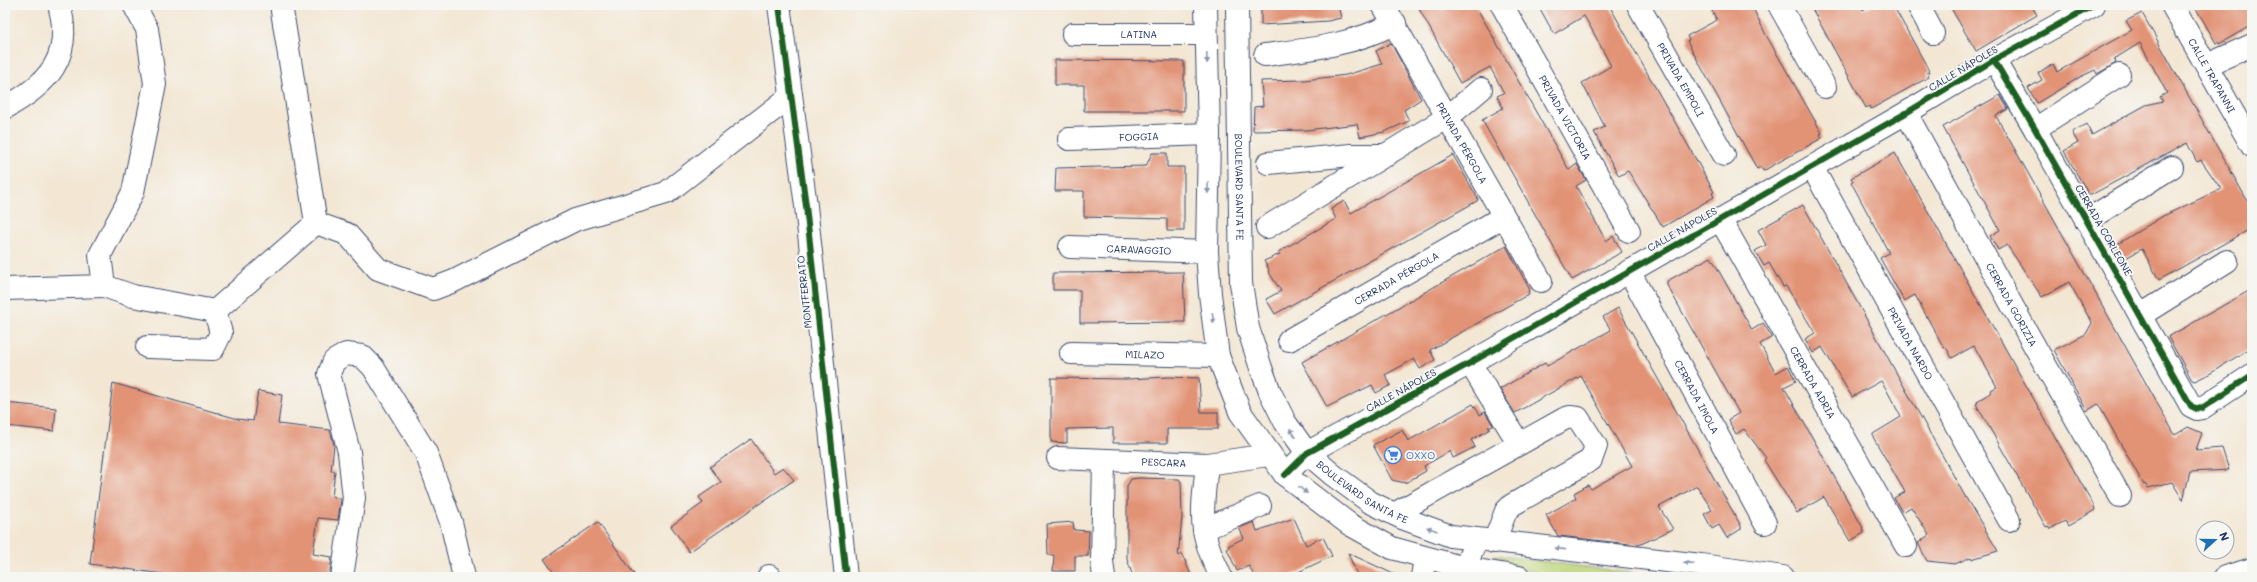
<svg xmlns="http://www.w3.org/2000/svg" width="2257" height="582" font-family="Mali,sans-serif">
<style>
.green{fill:#bdd57a;stroke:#6c826c}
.building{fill:#e29376}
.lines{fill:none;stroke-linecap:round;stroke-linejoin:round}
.minor-casing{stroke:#3b4b70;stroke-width:24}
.major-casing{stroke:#3b4b70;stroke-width:24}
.highway-casing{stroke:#3b4b70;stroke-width:24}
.minor{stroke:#fff;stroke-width:22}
.major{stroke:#fff;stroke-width:22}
.highway{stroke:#fff;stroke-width:22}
.cycleway-casing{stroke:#f6f6f2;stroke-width:8}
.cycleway{stroke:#1b5e20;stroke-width:6}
.oneway{fill:#8d97ae}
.labels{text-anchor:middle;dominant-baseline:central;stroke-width:4;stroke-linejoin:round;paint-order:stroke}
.street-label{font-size:10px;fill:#1b2f5e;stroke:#f6f6f2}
.shop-label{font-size:10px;fill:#366cbe;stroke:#f6f6f2;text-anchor:start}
</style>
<rect width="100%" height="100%" fill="#f6f6f2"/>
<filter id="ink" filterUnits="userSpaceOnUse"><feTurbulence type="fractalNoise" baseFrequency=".025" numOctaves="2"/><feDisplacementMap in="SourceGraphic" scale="8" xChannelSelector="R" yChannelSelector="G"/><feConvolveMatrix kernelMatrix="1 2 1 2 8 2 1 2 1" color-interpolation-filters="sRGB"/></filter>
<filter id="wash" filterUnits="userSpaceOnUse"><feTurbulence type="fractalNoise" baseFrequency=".012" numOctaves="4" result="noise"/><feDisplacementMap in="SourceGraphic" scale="16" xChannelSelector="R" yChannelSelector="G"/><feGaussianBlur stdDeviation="0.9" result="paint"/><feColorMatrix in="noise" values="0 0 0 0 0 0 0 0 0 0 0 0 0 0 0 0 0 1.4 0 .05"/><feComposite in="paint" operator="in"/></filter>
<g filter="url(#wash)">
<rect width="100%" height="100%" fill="#f3e7d4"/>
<path class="green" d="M1495,555L1660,577H1553L1497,562Z"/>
<g id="blocks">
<g class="building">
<path d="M1338,5L1341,18L1328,21L1261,25V8Z"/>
<path d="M1417,5H1475L1569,170L1577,164L1586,180L1576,186L1606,241L1613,236L1622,252L1572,280L1482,120L1503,108L1497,96L1504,93L1490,67L1460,83Z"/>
<path d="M1538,5H1609L1698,163L1714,192L1712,193L1714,197L1663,227L1628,171L1619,176L1594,132L1605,127L1582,83L1611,66L1590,26L1584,16L1554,34Z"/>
<path d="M1709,5H1750L1753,8L1766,35L1822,133L1820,134L1822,138L1763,171L1761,167L1757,169L1687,41L1689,40L1687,36L1717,20Z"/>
<path d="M1810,5H1861L1863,10L1872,5H1893L1930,72L1927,73L1929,77L1871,109L1869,106L1866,108Z"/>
<path d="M1962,5H2031L2037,15L1976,51L1952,10Z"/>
<path d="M2194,5H2252V25L2219,44L2218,42L2216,43Z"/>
<path d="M2142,13L2252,209V228L2159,280L2142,249L2124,259L2116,245L2163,216L2221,189L2201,160L2197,162L2187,143L2091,195H2089L2064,151L2078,143L2072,132L2086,124L2092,135L2146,105L2163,101L2160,97L2167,93L2140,43L2114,59L2116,63L2097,74L2095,70L2080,77L2037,103L2028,88L2042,80L2038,73L2053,64L2057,72L2132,30L2126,21Z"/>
<path d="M1391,43L1421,99L1404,110L1409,121L1384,132L1360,137L1357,124L1306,130L1253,131L1254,107L1263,106L1261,81L1305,80L1346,75L1382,64L1376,51Z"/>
<path d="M1055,60L1184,61V111H1084V85H1055Z"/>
<path d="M2000,95L2008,109L1996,116L2175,435L2188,427L2202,433L2196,450L2222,448L2229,470L2190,472L2183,500L2172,482L2148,488L2145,484L2144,485L2098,404L2087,411L2054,350L2086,334L2092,323L2069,282L2042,297L2007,245L1998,250L1990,236L2000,230L1943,127Z"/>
<path d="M1152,153H1167V167H1184V231H1167V219L1084,217V191H1055L1056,168L1146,166Z"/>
<path d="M1895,153L2094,506L2095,510L2068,526L2065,521L2050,529L2048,526L2046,527L1976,404L1978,403L1977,401L1992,392L1991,390L1997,387L1974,346L1952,358L1946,347L1944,348L1915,295L1904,301L1880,258L1889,253L1851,182L1853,181L1851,178Z"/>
<path d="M1453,155L1478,199L1477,201L1275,314L1266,299L1281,291L1268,271L1269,270L1264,261L1280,254L1278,252L1336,219L1331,209L1344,201L1351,213Z"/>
<path d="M1803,205L1966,498L1998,551L1972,559L1971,557L1955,564L1927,561L1918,543L1929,535L1911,507L1902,512L1894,498L1905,492L1873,437V434L1901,417L1885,387L1881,381L1852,397L1822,347L1813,353L1805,339L1815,333L1786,286L1783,287L1769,263L1764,266L1755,251L1766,245L1758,230Z"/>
<path d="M1506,246L1530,290L1528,292L1529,294L1430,350L1435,360L1420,369L1414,359L1385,375L1391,385L1376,393L1372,385L1327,407L1302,362Z"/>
<path d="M1711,257L1752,330L1763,323L1772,337L1760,344L1776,373L1788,366L1796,381L1784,387L1863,528L1862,529L1864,533L1850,541L1824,497L1797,513L1764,460L1766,458L1744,429L1736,434L1728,420L1739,413L1667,285V281Z"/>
<path d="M1183,272L1185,322L1080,323V290H1053V273Z"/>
<path d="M2252,289V347L2211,373L2195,381L2192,380L2168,337Z"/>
<path d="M1618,308L1741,526V529L1727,538L1719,525L1712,529L1704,514L1712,510L1697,486L1659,507L1673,529L1639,545L1558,536L1546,515L1576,498L1574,493L1588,485L1591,489L1632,466L1581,376L1515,413L1500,389L1545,363L1547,366L1611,330L1603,317Z"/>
<path d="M1169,377L1199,378L1201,412H1218V429H1167V443H1113V428L1067,429V443L1051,442V378L1126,379Z"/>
<path d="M113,383L238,419L253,421L258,391L282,395L278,424L330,430L334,445L331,471H335L332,496L341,499L338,520L318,518L313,554L332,557L329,577H163V574L90,564Z"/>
<path d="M5,403L56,408L54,431L5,426Z"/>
<path d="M1473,404L1480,415L1485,412L1493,425L1488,427L1490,429L1471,440L1475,447L1453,458L1450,451L1424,466L1426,471L1405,483L1392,480L1373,445L1402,430L1408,441Z"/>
<path d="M751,439L774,473L783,467L794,480L689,552L671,526L703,503L699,497L721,482L710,467Z"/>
<path d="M1140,478L1179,479L1181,482L1182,517L1178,556L1182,554L1192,577H1133L1127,559V486L1131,479Z"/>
<path d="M1294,518L1306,545L1323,537L1332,556L1288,577H1255L1249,566L1237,571L1227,549L1229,548L1228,546L1244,538L1239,528L1254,522L1257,531Z"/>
<path d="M598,522L636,577H557L544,559Z"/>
<path d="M1073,522L1074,530L1089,531L1088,556H1075V571H1053L1054,555H1048L1047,524Z"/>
<path d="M1348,553L1400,577H1358Z"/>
</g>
</g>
</g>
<g filter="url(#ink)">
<use href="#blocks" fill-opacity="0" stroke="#3b4b70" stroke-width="1"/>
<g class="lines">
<g class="minor-casing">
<g id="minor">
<path d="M134,5L147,29L155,84L133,192L100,255L104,286L133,296L215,311L221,333L213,349L147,347"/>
<path d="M283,5L282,11L316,223"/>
<path d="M779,5L806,206L846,577"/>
<path id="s1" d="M1383,5L1541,281"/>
<path id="s2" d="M1502,5L1629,231"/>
<path id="s3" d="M1638,5L1724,155"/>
<path d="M1779,5L1825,87"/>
<path d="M1918,5L1933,33"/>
<path id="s4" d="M2172,5L2252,146"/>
<path id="s5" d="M1073,34H1206"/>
<path d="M1265,55C1312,49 1353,45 1395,23"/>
<path d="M1994,60L2035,129L2191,406L2197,409L2202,408L2252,375"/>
<path d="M2207,65L2252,45"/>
<path d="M5,108C48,84 74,57 59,5"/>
<path id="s6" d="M1906,113L2030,338L2120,496"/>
<path d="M2035,129L2119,75"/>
<path id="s7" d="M1069,139L1209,134"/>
<path d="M1268,163L1351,155H1387"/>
<path id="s8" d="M1812,167L2009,520"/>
<path id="s9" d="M1720,219L1906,546"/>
<path d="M2086,221L2172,167"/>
<path d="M1267,227L1448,117L1481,89"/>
<path id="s10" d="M1070,247L1207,252"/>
<path id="s11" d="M1629,271L1765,523"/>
<path d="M5,289L104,286"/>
<path d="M215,311L316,223L347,234L378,269L433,289L454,281L575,220L666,193L791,96"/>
<path d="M2141,315L2227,261"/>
<path id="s12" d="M1289,340L1503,217"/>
<path id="s13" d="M1071,353L1218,356"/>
<path d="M1470,363L1519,444"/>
<path id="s14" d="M1058,458L1207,464L1268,455"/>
<path d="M1104,460L1102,561L1104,577"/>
<path d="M1207,464C1205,486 1201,509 1204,530C1207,547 1214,562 1221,577"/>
<path d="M1285,475L1307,453L1470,363L1906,113L1994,60L2094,5"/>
<path d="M1394,514L1564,419L1570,417L1578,418L1596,446L1591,460L1512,505L1506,511L1494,542"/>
<path d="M1204,529L1260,506"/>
<path d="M1465,568L1476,540"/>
<path d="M769,576L770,577"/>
<path d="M342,577L354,498L349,452L329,374L334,361L346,354L362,356L373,367L426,453L451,522L464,577"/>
<path d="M1422,577L1425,558"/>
</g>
</g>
<g class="major-casing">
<g id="major">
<path d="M1206,5L1209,134L1207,252L1210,294L1218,356L1240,412L1285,475L1349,524L1392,548L1465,568L1519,577"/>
<path id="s15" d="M1237,5L1241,283L1248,328L1261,368L1270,392L1285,422L1307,453L1333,475L1370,502L1402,518L1451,536L1701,565L1783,577"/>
</g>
</g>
<g class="highway-casing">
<path id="highway" d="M2225,577L2252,569"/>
</g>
<use href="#minor" class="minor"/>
<use href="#major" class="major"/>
<use href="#highway" class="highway"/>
<g class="cycleway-casing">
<g id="cycleway">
<path d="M779,5L806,206L846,577"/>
<path d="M1994,60L2035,129L2191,406L2197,409L2202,408L2252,375"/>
<path d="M1285,475L1307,453L1470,363L1906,113L1994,60L2094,5"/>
</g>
</g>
<use href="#cycleway" class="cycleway"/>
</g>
<defs><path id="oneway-solid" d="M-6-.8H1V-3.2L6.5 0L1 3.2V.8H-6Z"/></defs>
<g class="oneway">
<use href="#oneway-solid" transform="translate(1207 58) rotate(88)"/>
<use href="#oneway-solid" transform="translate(1208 188) rotate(91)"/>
<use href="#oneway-solid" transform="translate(1213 318) rotate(82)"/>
<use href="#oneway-solid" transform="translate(1293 433) rotate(-125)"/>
<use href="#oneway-solid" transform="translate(1303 490) rotate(38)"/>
<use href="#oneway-solid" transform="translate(1432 529) rotate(-160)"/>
<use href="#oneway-solid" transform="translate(1560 549) rotate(-174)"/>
<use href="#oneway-solid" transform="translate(1689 563) rotate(-174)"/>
</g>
</g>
<defs>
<g id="supermarket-ring" transform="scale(0.9)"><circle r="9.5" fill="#f6f6f2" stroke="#3f7fe0" stroke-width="1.5"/><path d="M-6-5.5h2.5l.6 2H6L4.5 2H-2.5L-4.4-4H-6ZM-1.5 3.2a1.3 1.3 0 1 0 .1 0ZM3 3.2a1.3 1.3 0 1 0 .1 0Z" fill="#3f7fe0"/></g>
</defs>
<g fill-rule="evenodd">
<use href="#supermarket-ring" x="1393" y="455"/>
</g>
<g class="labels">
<g class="street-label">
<text stroke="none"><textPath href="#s5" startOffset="66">LATINA</textPath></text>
<text transform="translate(1963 68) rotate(-31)">CALLE NÁPOLES</text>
<text stroke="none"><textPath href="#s4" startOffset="81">CALLE TRAPANNI</textPath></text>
<text stroke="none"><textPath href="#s3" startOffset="86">PRIVADA EMPOLI</textPath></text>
<text stroke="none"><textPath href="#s2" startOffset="129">PRIVADA VICTORIA</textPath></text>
<text stroke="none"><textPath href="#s7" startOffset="70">FOGGIA</textPath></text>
<text stroke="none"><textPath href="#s1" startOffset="159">PRIVADA PÉRGOLA</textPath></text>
<text stroke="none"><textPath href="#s15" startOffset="182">BOULEVARD SANTA FE</textPath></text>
<text transform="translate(1682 229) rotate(-30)">CALLE NÁPOLES</text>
<text transform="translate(2104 230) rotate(60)">CERRADA CORLEONE</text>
<text stroke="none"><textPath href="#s10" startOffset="69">CARAVAGGIO</textPath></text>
<text stroke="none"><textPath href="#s12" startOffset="124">CERRADA PÉRGOLA</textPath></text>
<text transform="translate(804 292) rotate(-96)">MONTFERRATO</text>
<text stroke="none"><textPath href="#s6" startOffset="219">CERRADA GORIZIA</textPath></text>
<text stroke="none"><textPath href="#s8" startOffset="202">PRIVADA NARDO</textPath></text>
<text stroke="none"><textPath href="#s13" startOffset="74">MILAZO</textPath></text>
<text stroke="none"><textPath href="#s9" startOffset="188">CERRADA ADRIA</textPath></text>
<text transform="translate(1401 390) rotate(-29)">CALLE NÁPOLES</text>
<text stroke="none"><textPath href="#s11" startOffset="143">CERRADA IMOLA</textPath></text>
<text stroke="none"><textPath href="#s14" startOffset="106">PESCARA</textPath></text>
<text stroke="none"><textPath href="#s15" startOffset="531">BOULEVARD SANTA FE</textPath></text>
</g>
<g class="shop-label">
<text x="1406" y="455">OXXO</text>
</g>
</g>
<rect width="2257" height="582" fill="none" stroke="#f6f6f2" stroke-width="20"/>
<g transform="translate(2215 540) rotate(69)"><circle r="19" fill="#f6f6f2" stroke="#9ea6b7"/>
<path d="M0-3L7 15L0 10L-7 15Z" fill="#1f6fb2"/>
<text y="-6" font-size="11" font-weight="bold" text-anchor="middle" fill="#1b2f5e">N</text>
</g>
</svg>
